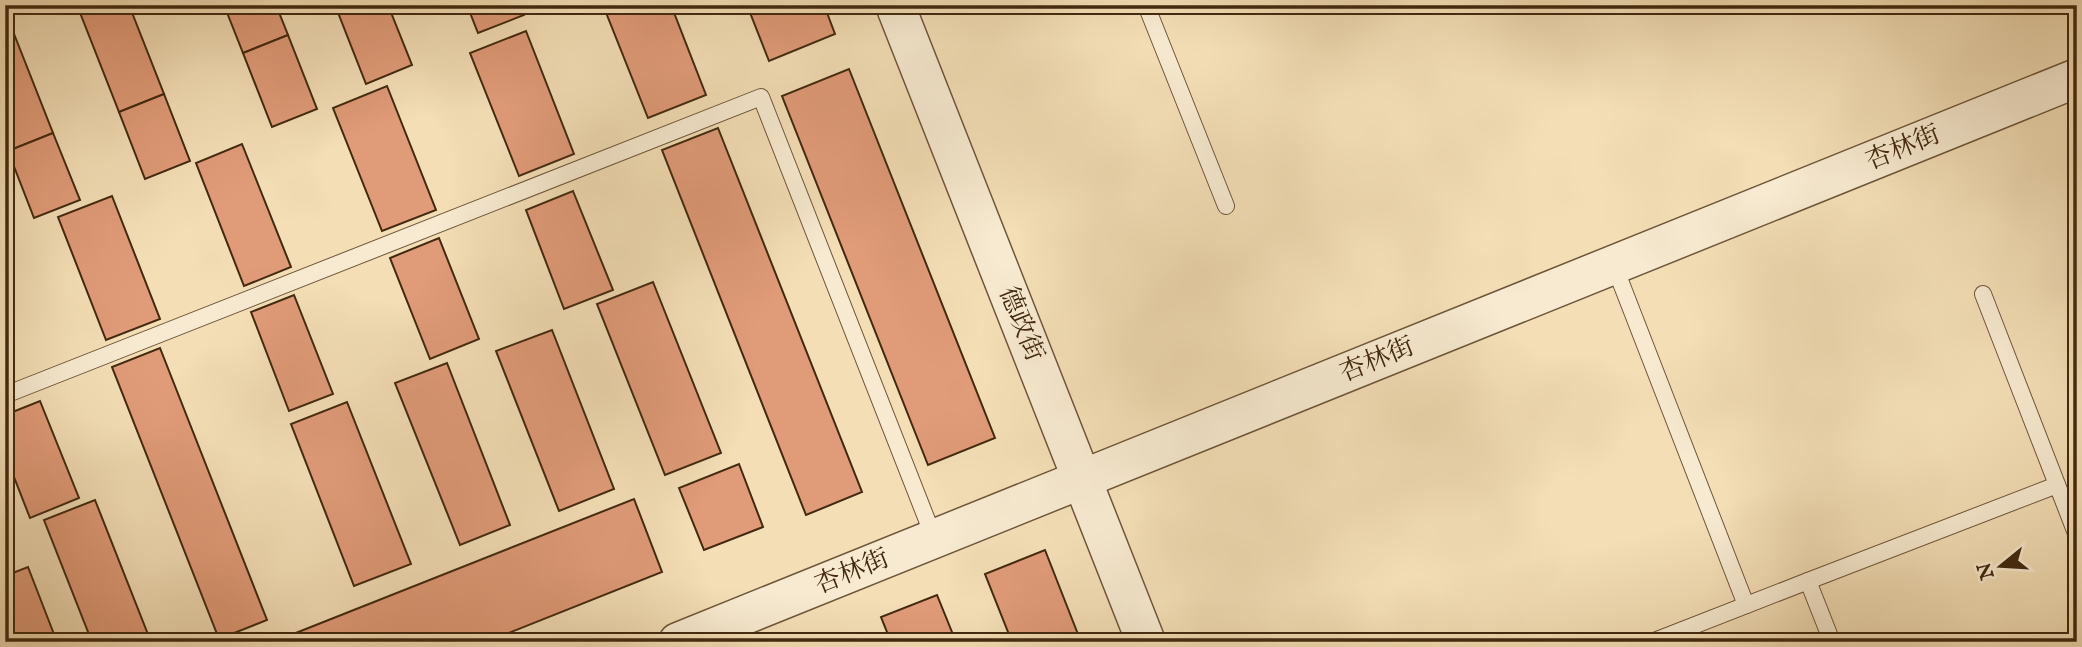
<svg xmlns="http://www.w3.org/2000/svg" width="2082" height="647" font-family="'IM FELL English','Noto Serif SC',serif">
<style>
.building{fill:#e09b78;stroke:#42290f;stroke-width:2}
.lines{fill:none;stroke-linecap:round;stroke-linejoin:round}
.service-casing{stroke:#6e5639;stroke-width:18}
.tertiary-casing{stroke:#6e5639;stroke-width:41}
.service{stroke:#f7ead0;stroke-width:16}
.tertiary{stroke:#f7ead0;stroke-width:38}
.labels{text-anchor:middle;dominant-baseline:central;stroke-width:7;stroke-linejoin:round;paint-order:stroke}
.street-label{font-size:26px;fill:#42290f;stroke:#f7ead0}
</style>
<rect width="100%" height="100%" fill="#f3deb6"/>
<filter id="stains"><feTurbulence type="fractalNoise" baseFrequency=".00286" numOctaves="4"/><feColorMatrix values="0 0 0 0 .2 0 0 0 0 .09 0 0 0 0 .02 0 0 0 .5 -.17"/></filter>
<radialGradient id="worn" r=".72"><stop offset=".6" stop-color="#630" stop-opacity="0"/><stop offset="1" stop-color="#630" stop-opacity=".3"/></radialGradient>
<g class="building">
<path d="M77,5H129L164,94L119,112Z"/>
<path d="M224,5H276L288,35L243,53Z"/>
<path d="M349,5H388L412,65L366,84L337,10Z"/>
<path d="M467,5H521L524,15L478,33Z"/>
<path d="M603,5H671L706,95L648,118Z"/>
<path d="M747,5H824L835,34L769,61Z"/>
<path d="M5,11L53,133L8,151L5,145Z"/>
<path d="M526,31L574,154L519,176L470,53Z"/>
<path d="M288,35L317,109L272,127L243,53Z"/>
<path d="M849,69L995,438L928,465L782,96Z"/>
<path d="M387,86L436,210L382,231L333,108Z"/>
<path d="M164,94L190,161L145,179L119,112Z"/>
<path d="M718,128L862,492L806,515L662,150Z"/>
<path d="M53,133L80,200L34,218L8,151Z"/>
<path d="M242,144L291,267L244,286L196,163Z"/>
<path d="M573,191L613,290L564,309L526,210Z"/>
<path d="M112,196L160,319L106,340L58,217Z"/>
<path d="M439,238L479,339L430,359L390,258Z"/>
<path d="M653,282L721,453L665,475L597,304Z"/>
<path d="M294,295L333,394L289,411L251,312Z"/>
<path d="M552,330L614,489L559,511L496,351Z"/>
<path d="M160,348L267,620L219,639L112,367Z"/>
<path d="M447,363L510,525L460,545L395,383Z"/>
<path d="M40,401L79,498L30,518L5,454V415Z"/>
<path d="M347,402L411,564L354,586L291,424Z"/>
<path d="M739,464L763,527L704,550L679,488Z"/>
<path d="M634,499L662,572L486,642H273Z"/>
<path d="M95,500L151,642H92L44,520Z"/>
<path d="M1045,550L1081,642H1012L985,574Z"/>
<path d="M28,567L57,642H5V576Z"/>
<path d="M937,595L956,642H891L881,617Z"/>
</g>
<g class="lines">
<g class="service-casing">
<g id="service">
<path d="M1146,5L1226,206"/>
<path d="M1614,265L1746,605"/>
<path d="M1983,294L2077,536"/>
<path d="M5,395L761,97L934,538"/>
<path d="M1808,581L2057,485"/>
<path d="M1652,642L1808,581L1832,642"/>
</g>
</g>
<g class="tertiary-casing">
<g id="tertiary">
<path d="M895,5L1146,642"/>
<path d="M678,642L2077,78"/>
</g>
</g>
<use href="#service" class="service"/>
<use href="#tertiary" class="tertiary"/>
</g>
<g class="labels">
<g class="street-label">
<text transform="translate(1903 148) rotate(-22)">杏林街</text>
<text transform="translate(1021 324) rotate(68)">德政街</text>
<text transform="translate(1377 360) rotate(-22)">杏林街</text>
<text transform="translate(852 572) rotate(-22)">杏林街</text>
</g>
</g>
<rect width="2082" height="647" fill="none" stroke="#f3deb6" stroke-width="28"/>
<rect x="7" y="7" width="2068" height="633" fill="none" stroke="#42290f" stroke-width="3.5"/>
<rect x="14" y="14" width="2054" height="619" fill="none" stroke="#42290f" stroke-width="2"/>
<g transform="translate(2001 566) rotate(252)" stroke="#f7ead0" stroke-width="5" paint-order="stroke">
<path d="M0-5L12 26L0 18L-12 26Z" fill="#42290f"/>
<text y="-10" font-size="19" font-weight="bold" text-anchor="middle" fill="#42290f">N</text>
</g>
<rect width="100%" height="100%" filter="url(#stains)"/>
<rect width="100%" height="100%" fill="url(#worn)"/>
</svg>
